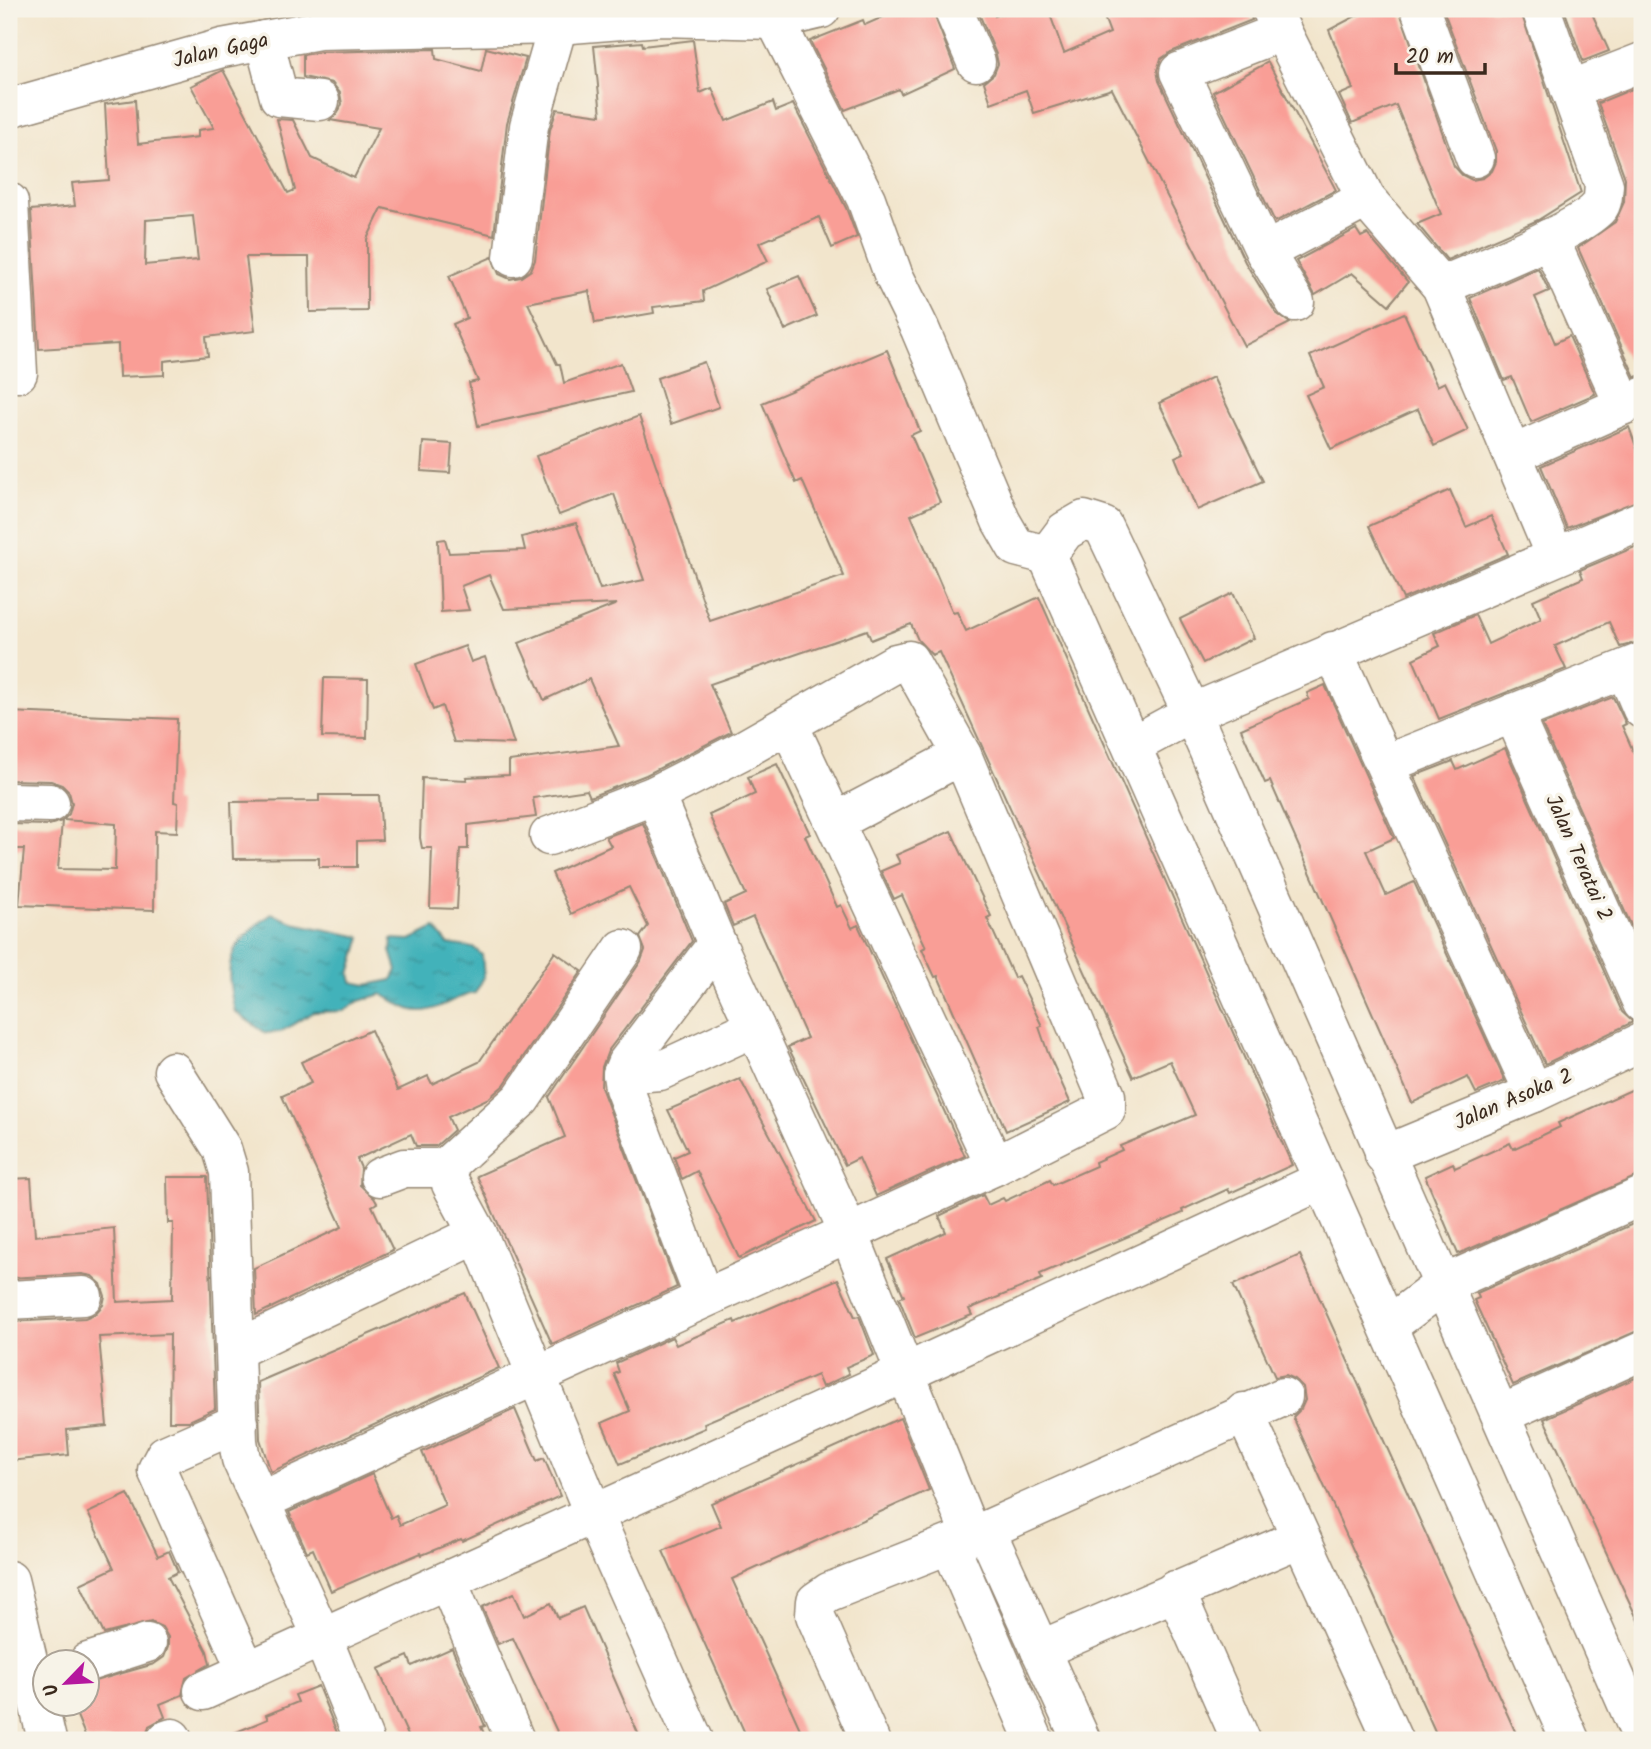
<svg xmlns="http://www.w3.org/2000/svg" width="1651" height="1749" font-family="Kalam,sans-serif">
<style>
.water{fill:url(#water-ripples);stroke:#3e6e6c;stroke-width:2}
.building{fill:#f99e96;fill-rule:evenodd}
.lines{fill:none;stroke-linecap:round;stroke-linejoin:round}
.minor-casing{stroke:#968875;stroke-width:41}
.minor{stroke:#fff;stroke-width:38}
.labels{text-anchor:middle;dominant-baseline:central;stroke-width:7;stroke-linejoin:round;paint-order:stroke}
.street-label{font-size:21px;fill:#3b2a1e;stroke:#f7f3e8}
</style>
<defs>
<pattern id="water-ripples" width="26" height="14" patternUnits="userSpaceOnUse" patternTransform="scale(1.75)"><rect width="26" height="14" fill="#42b2ba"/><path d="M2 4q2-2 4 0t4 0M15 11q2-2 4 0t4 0" fill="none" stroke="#389197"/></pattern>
</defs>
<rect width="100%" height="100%" fill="#f7f3e8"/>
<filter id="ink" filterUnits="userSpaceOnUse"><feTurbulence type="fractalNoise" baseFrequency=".0143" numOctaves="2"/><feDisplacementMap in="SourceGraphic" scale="14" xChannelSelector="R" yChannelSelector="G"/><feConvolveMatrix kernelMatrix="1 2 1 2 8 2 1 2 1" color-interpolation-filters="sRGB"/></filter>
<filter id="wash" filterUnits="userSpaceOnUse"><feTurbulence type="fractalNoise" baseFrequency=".00686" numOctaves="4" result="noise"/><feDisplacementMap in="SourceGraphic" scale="28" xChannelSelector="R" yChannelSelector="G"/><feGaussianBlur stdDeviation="1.57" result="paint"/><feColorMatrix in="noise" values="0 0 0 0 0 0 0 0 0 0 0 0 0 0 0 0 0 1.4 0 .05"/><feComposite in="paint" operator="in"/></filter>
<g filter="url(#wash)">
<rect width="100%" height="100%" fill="#f2e5cc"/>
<path class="water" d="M272,914L298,924L361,937L350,974L352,982L367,985L392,980L397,970L391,951L392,939L410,940L435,928L448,944L474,948L482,955L484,977L475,993C452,996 434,1016 412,1010C402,1007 391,999 382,994L359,1001L344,1011L314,1012L280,1032L266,1033L235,1012C223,962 228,944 272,914Z"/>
<g id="blocks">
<g class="building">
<path d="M901,9H932L955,69L901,94L899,89L845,110L810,41L863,20L865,25Z"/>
<path d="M977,9H993L995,16L1015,9H1048L1064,53L1110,33L1101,9H1249L1252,20L1171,52L1161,59L1157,70L1159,81L1245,262L1276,313L1290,323L1244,346L1112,89L1034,113L1026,90L991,103L984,82L994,74L998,64L996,54Z"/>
<path d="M1369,9H1399L1454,166L1462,175L1472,180L1483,178L1492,171L1496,162V151L1443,9H1520L1581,193L1538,220L1447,260L1417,224L1441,214L1396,105L1352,123L1339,95L1353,89L1329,30Z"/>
<path d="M1564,9H1590L1609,51L1583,61Z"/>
<path d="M693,40L700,93L712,88L726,121L773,102L776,111L793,104L846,208L857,237L832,248L819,217L759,243L768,261L703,291L704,301L653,307L654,313L595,323L589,291L528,303L557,364H560L564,383L621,363L631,392L478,426L469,383L478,381L453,324L467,318L449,276L492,257L499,274L510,279L521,277L531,270L535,260L550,130L557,109L601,115L594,46L642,42L643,46Z"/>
<path d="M486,48L526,58L507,123L494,235L382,208L367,239V311L310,312L309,257H246L255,331L206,337L208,356L164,361V375L119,377L118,344L39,349L31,210L75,206L72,183L109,180L105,104L135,100L138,144L198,137V130L214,128L191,86L223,70L288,193L295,190L277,119L293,120L312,158L354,178L379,128L330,120L338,113L342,104L340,93L332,83L303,77V55L321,52L435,49L436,59L481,71ZM193,216L198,260L145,265L146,220Z"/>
<path d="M1268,62L1336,190L1275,222L1213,92Z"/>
<path d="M1642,85V375L1635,377L1578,248L1615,222L1624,202L1625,178L1598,103Z"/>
<path d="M1356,229L1361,237L1367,234L1408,282L1389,305L1352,273L1315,295L1296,261Z"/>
<path d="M1538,268L1549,291L1535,297L1555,343L1569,336L1595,394L1531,422L1512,377L1504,380L1470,298Z"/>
<path d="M799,276L817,316L785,330L767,289Z"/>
<path d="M1404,313L1437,386L1445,382L1468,430L1434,446L1418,409L1331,449L1306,395L1324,387L1310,356Z"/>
<path d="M887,350L920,431L911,435L940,502L911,515L953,613L957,612L966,631L1039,597L1292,1165L1230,1193L1228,1189L1182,1210L1183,1213L1040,1274L1042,1279L969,1309L972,1315L915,1338L899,1298L904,1296L887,1259L946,1232L939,1216L983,1195L988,1205L1003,1198L1005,1201L1050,1180L1053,1185L1096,1166L1095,1162L1122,1150L1120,1146L1195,1115L1170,1061L1133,1077L939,652L932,655L918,640L911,624L871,640L867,630L710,684L731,732L646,775L590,797L587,790L533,798L536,817L468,825V849H460L457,909L430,908L432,848H422L420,838L422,778L467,780L466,777L509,775V761L619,746L589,679L544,700L519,643L617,604L504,609L489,575L461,586L469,610L441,612L438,540L445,539L449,553L525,550L522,537L576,523L600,589L644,580L614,494L559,515L536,456L639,416L710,621L844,576L802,480L796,483L762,403Z"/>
<path d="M704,362L719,407L671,424L657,378Z"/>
<path d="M1213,377L1263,481L1197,510L1175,457L1184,453L1159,403Z"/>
<path d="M1629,427L1642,463V499L1567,528L1541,466Z"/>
<path d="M423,442L452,444L450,473L421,471Z"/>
<path d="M1450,490L1466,527L1491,516L1508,554L1403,599L1369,526Z"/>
<path d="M1642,544V641L1620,647L1609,622L1555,646L1566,669L1439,719L1413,659L1440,646L1434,633L1475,615L1488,644L1541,619L1533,600L1583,578L1580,570Z"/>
<path d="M1233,593L1254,638L1203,663L1180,619Z"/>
<path d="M465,646L471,662L485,657L514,744L454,742L442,706L433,710L416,664Z"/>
<path d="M324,678L368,679L367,738L322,737Z"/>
<path d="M1325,685L1394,838L1366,851L1386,895L1414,882L1505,1081L1476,1093L1468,1077L1412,1103L1270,781L1265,783L1241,729L1309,699L1307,693Z"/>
<path d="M1613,697L1626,724L1622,726L1642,771V950L1542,725Z"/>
<path d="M9,712L177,719L174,802L178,803L177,832L155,831L154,910L19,905L24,849H9V824L49,825L62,821L58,869L115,870L116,824L63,820L69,814L72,803L69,792L62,785L51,781L9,780Z"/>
<path d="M1505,748L1622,1012L1633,1022L1545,1064L1414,776L1453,761L1457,770Z"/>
<path d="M777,764L810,834L805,836L837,907L841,905L852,928L858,925L965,1156L876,1196L859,1158L845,1165L795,1061L788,1047L807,1038L753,917L733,926L724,904L746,894L709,815L755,794L748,777Z"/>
<path d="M319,795H379L382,840L357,841V867H319V858L233,859L231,802L319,801Z"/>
<path d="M643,823L692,941L608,1051L602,1067L601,1087L677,1287L552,1344L477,1176L565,1137L549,1097L641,961L645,950L640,937L648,926L629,887L571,914L552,873L611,846L606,837Z"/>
<path d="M951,831L991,916L987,918L1014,978L1018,976L1042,1026L1039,1027L1048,1053L1070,1102L1006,1131L938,976L935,977L922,949L926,947L902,895L894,899L881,871L900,863L896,855Z"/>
<path d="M555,952L582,971L504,1085L489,1098L448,1117L454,1130L436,1146H416L411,1134L357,1159L361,1168L360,1185L374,1198L377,1203L372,1206L393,1250L256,1315L254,1268L342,1227L282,1096L311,1083L301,1062L371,1030L398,1090L428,1076L432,1084L479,1062Z"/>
<path d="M740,1079L816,1221L739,1258L697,1171L682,1179L674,1157L688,1151L668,1110Z"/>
<path d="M1642,1085V1174L1458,1254L1425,1176L1453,1163L1455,1168L1510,1143L1513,1149L1560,1127L1558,1123Z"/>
<path d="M167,1177H207L215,1409L189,1421H169L170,1334L99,1337L107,1426L67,1430L69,1455L9,1461V1322L85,1318L95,1314L103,1305L105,1296L101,1284L92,1276L82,1274L9,1278V1179L31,1178L35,1236L114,1228L117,1302L172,1299L173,1223H168Z"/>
<path d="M1642,1220V1329L1513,1385L1474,1300L1479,1298L1477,1293Z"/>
<path d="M1300,1255L1519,1740H1439L1293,1417L1301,1409L1305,1400L1303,1387L1295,1379L1286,1375L1275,1377L1233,1285Z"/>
<path d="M838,1279L855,1317L859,1316L874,1355L846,1367L849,1374L822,1387L817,1375L704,1423L705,1428L620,1464L602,1423L630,1411L614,1374L619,1372L616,1363L672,1337L676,1345L734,1320L735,1323Z"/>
<path d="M465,1293L499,1368L271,1472L260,1439L258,1382Z"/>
<path d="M1642,1375V1629L1544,1419Z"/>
<path d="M515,1409L537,1461L544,1458L560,1496L462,1541L461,1539L422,1555L421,1553L331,1591L313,1549L307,1552L289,1512L372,1474L391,1518L396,1515L400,1525L445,1505L422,1452Z"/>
<path d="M900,1418L929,1490L732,1579L805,1740H748L663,1551L721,1526L711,1503Z"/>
<path d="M128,1494L158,1556L169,1551L178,1572L168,1577L207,1651L210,1664L186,1678L182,1695L160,1704L165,1717L149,1726L145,1740H87L72,1704H88V1683L154,1664L164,1657L168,1647V1637L162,1627L151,1622L104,1634L80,1584L114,1568L88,1513Z"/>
<path d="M514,1593L524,1616L551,1603L558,1618L583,1607L641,1740H561L513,1638L498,1644L482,1607Z"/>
<path d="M452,1648L485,1726L481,1727L487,1740H410L378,1669L408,1656L412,1666Z"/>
<path d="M318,1686L340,1740H217L268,1719L266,1715L298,1702L295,1695Z"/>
</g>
</g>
</g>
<g filter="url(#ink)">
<use href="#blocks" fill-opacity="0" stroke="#968875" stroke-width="2"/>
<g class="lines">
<g class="minor-casing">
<g id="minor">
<path d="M953,9L976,62"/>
<path d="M1271,9L1366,199L1441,286L1555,556"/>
<path d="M1420,9L1475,158"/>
<path d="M775,20L866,199L893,274L920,329L1001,521L1016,547L1047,555"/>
<path d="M1281,32L1179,72L1265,252L1295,302"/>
<path d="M264,40L279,97L320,101"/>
<path d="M1570,90L1642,62"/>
<path d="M9,108L222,48L319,30L558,25L660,17L775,20L821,9"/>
<path d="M9,202L18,373"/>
<path d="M1549,238L1624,405"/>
<path d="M1265,252L1366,199"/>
<path d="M513,257L529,126L558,25L556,9"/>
<path d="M1441,286C1473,272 1582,230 1600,206C1604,200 1603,192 1604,185L1541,9"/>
<path d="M1514,454L1642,397"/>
<path d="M1047,555L1065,531L1084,520L1103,526L1192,713L1642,1738"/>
<path d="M1047,555L1570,1740"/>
<path d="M1333,651L1534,1093"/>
<path d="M1625,669L1642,709"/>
<path d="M1513,713L1642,1003"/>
<path d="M789,725L995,1166"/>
<path d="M1133,745L1192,713L1642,520"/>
<path d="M1386,764L1642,662"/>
<path d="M655,795L717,944L848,1231L971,1536"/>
<path d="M9,802L50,803"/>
<path d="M835,822L962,755"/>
<path d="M173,1071L222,1149L229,1172L238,1441L241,1459L323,1639L364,1740"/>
<path d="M622,1074L660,1071L755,1027"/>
<path d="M1384,1155L1534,1093L1642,1042"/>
<path d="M450,1163L521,1099L623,949"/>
<path d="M380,1177L404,1168H435"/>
<path d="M451,1184L478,1234L594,1515L694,1740"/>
<path d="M704,1298L624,1088L622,1074L626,1064L717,944"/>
<path d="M9,1300L83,1296"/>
<path d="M1388,1326L1444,1284L1642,1196"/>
<path d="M235,1350L478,1234"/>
<path d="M1244,1412L1393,1740"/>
<path d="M1502,1414L1642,1351"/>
<path d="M238,1423L165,1455L157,1470L247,1672"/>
<path d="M261,1501L995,1166L1106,1110V1096L962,755L909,660L896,663L741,751L655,795L549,836"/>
<path d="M986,1530L1081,1740"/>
<path d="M950,1545L1034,1740"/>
<path d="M9,1580L47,1740"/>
<path d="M448,1582L515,1740"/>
<path d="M1175,1590L1241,1740"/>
<path d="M1040,1650L1300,1538"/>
<path d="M88,1662L147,1643"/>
<path d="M203,1691L903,1374L1323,1180"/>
<path d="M166,1740L172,1738"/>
<path d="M870,1740L815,1615L816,1601L829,1592L986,1530L1283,1397"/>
</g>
</g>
<use href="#minor" class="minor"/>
</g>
</g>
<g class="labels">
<g class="street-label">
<text transform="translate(221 51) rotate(-13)">Jalan Gaga</text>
<text transform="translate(1578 858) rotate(66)">Jalan Teratai 2</text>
<text transform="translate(1514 1100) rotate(-23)">Jalan Asoka 2</text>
</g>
</g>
<rect width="1651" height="1749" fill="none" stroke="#f7f3e8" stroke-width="35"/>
<g transform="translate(66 1683) rotate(245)"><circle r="33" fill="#f7f3e8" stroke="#aca397" stroke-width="2"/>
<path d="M0-5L12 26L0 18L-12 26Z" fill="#b5179e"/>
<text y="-10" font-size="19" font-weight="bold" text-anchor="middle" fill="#3b2a1e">U</text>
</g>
<path d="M1396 63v10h89v-10" fill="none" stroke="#3b2a1e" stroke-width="3.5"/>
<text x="1406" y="63" font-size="21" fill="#3b2a1e" stroke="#f7f3e8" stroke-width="5" paint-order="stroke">20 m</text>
</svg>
